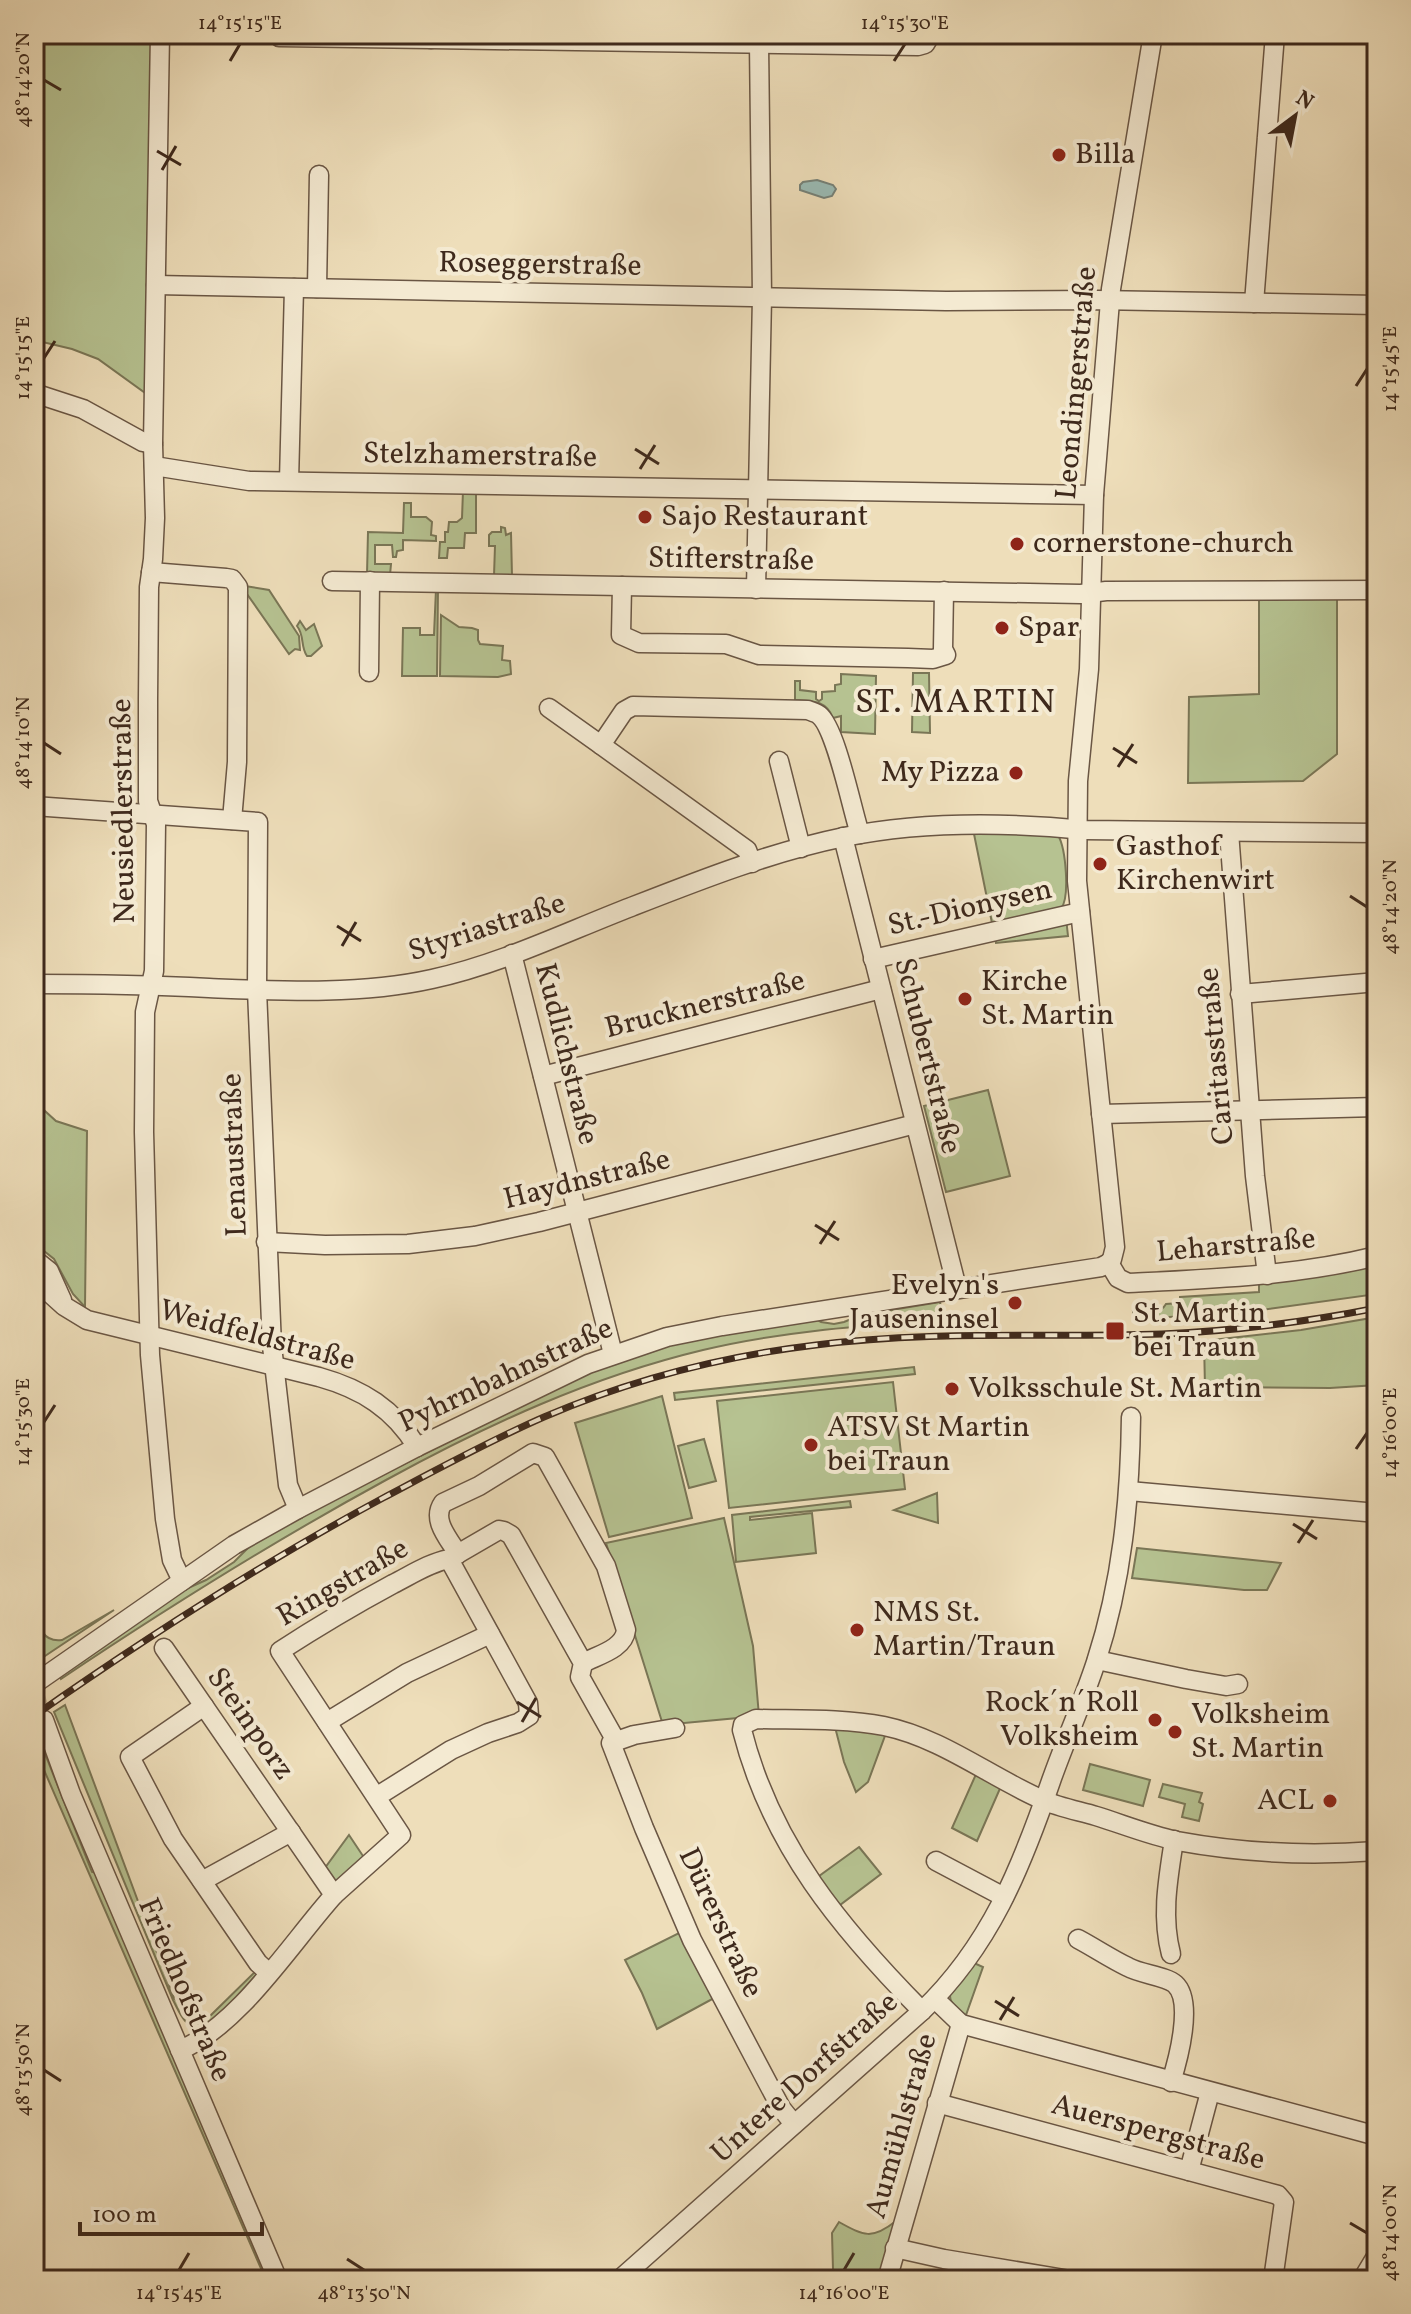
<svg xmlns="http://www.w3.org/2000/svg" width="1411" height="2314" font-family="Vollkorn,serif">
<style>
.green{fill:#b6c291;stroke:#7a7656;stroke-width:2}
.water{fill:#9abbb5;stroke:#758178;stroke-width:2}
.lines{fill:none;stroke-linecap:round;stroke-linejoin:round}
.minor-tunnel{stroke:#cbba9a;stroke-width:18;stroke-dasharray:18 9;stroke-linecap:butt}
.minor-casing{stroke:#6a5644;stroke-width:21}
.minor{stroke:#f4ead2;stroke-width:18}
.rail-casing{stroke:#3e291c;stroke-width:7}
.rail{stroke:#f4ead2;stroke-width:4;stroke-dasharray:12;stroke-linecap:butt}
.ticks{fill:none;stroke:#3e291c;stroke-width:3}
.poi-dot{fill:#8f2418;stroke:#f4ead2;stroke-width:3}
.labels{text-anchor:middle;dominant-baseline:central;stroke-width:8;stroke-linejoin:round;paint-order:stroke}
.poi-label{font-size:30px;fill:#3e291c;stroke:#f4ead2;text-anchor:start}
.street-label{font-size:30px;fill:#3e291c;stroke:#f4ead2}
.quarter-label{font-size:34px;letter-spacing:2px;fill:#3e291c;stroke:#f4ead2}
.neatline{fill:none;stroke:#3e291c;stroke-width:3}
.ticks-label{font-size:20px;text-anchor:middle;fill:#3e291c}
</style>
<rect width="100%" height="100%" fill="#eedeba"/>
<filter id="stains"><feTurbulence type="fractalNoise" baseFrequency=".0025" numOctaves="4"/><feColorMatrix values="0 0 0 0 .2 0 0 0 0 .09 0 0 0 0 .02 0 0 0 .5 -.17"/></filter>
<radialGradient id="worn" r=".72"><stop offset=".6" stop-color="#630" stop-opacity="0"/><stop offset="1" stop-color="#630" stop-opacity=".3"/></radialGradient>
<g class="green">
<path d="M34,34H155L148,395L98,359L72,349L34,340Z"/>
<path d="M463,491H476V533H465L464,548H448L447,558H439L440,542H445V532H448L449,522H457L462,518Z"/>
<path d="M404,503H411V517H426L432,522L431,535L436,536V541L403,540V550L397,551L396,557H393L392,545H375V564H391L390,575L367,574L368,532L403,533Z"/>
<path d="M501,527L505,528L506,535L511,533L512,576H494L495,546H489V535L492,532H501Z"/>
<path d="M245,586L269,590L299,636L300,650L295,649L289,654L247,594Z"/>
<path d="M436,589H438L437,676H402L403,628H420V635H434Z"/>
<path d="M1337,595V754L1303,781L1188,783L1189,697L1259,694V598Z"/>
<path d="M441,615L459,627L472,628L478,630V640L480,644L503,646L502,660L510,661L511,674L498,677L440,676Z"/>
<path d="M300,621L306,630L314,624L322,646L311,656H307C300,646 305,636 297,626Z"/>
<path d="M913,673H929L930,733L912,732Z"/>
<path d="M841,674L876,676L875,734L841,732V716L833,718C826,700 812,701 795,700V681H800V690L816,692V699L819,701L822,699V692L835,691V685L841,684Z"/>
<path d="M1047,832L1058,835C1066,849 1070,897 1061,909L992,923L974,834Z"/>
<path d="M1066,918L1068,936L996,943L995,936Z"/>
<path d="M988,1090L1010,1176L946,1192L924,1106Z"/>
<path d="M34,1101L56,1121L87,1131L85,1307L73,1294L54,1259L34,1243Z"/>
<path d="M1377,1263V1294L1239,1313L1134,1319L1133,1311C1145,1312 1159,1316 1166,1304L1180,1303V1297L1259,1292V1281Z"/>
<path d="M940,1302L943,1320C862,1326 782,1331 703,1350C590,1377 487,1425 386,1480C274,1541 167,1608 61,1679L58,1674L177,1593L206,1580L234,1562L253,1543L303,1515L580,1375L670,1344L814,1318L821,1322L834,1324L844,1322L861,1315Z"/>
<path d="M1377,1317V1385L1330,1388L1205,1387L1204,1341L1301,1330Z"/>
<path d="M914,1367L915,1374L675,1400L674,1393Z"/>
<path d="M893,1382L905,1489L729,1508L717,1401Z"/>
<path d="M662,1396L692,1518L609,1537L575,1423Z"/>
<path d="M704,1439L716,1481L689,1488L678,1446Z"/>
<path d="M937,1493L938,1523L894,1510Z"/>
<path d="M850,1501L851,1507L750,1517V1520L812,1513L816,1553L736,1562L732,1515Z"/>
<path d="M724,1518L753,1646L759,1716L663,1725L606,1543Z"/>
<path d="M1137,1548L1281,1563L1267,1590H1244L1132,1578Z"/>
<path d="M34,1607C38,1623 41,1643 62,1640L114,1610L42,1658L39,1648H36Z"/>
<path d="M65,1705L174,1998L187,2011L198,2018L211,2015L258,1969L257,1978L203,2029C184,2027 181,2015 173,2000L54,1712Z"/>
<path d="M34,1726L92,1872L97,1873L271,2280H266L34,1747Z"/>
<path d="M835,1727L886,1733L868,1782L856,1792L844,1762Z"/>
<path d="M1090,1764L1150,1780L1143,1806L1083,1790Z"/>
<path d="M977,1772L1002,1784L977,1841L952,1828Z"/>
<path d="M1163,1784L1202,1793L1199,1802L1203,1804L1199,1821L1182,1817L1185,1804L1159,1797Z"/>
<path d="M349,1835L365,1859L334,1887L322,1872Z"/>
<path d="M859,1847L881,1874L836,1908L815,1879Z"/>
<path d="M683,1931L716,1997L657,2029L642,1993L625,1960Z"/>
<path d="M974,1963L983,1967L966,2015C934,1996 957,1983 974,1963Z"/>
<path d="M896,2221L880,2280H830L833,2269L832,2233L839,2222C864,2236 872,2240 896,2221Z"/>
</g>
<path class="water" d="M817,180L833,185L836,189L832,196L824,198L800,190V185L803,182Z"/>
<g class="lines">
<path class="minor-tunnel" d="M34,1691L44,1720"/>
<g class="minor-casing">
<g id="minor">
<path d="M160,34L153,444L155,518L153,559L149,587L148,699V801L156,824L154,971L145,1012L144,1132L150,1355L165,1519L172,1560L182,1581"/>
<path d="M431,34V39L918,46L925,44L931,34"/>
<path d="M279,37L431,39"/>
<path d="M156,285L946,301L1097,300L1377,305"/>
<path d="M317,288L319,175"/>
<path d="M1254,303L1275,34"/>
<path d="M34,393L83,409L143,442L153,444"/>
<path d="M154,466L249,481L1094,495"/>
<path d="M289,481L294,288"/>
<path d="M151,572L226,578L232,579L238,587L237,762L232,820"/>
<path d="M332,581L1081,594L1106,591L1377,590"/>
<path d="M622,586L621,635L639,643L726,644L759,655L908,658L933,659L946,655L943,649L944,591"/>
<path d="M756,589L762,297L759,43"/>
<path d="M369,672L370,581"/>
<path d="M549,708L601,745"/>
<path d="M779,761L801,848"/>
<path d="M34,806L258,822L257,990L272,1346L288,1485L298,1509"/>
<path d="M1229,832L1255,1176L1267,1275"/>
<path d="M843,837L957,1288"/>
<path d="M752,863L747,850L601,745L624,711L633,706L808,710C810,711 817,713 819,715C836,728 852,810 860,834"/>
<path d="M512,954L613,1354"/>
<path d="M873,959L1080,912"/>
<path d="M34,984C92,984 151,985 209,988C283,991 360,995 432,979C501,964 566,932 631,907C700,880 771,852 844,837C922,821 1005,822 1085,830L1377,833"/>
<path d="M1240,994L1377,982"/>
<path d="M543,1076L881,989"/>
<path d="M1101,1114L1377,1107"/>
<path d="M266,1242L325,1245L408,1244L475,1236L539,1222L915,1124"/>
<path d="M34,1259L49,1271L62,1300"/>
<path d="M1109,1263L1112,1259L1115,1247L1077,881L1078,781L1089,669L1094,495L1111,289L1153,34"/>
<path d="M1109,1263L1118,1278L1128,1283C1211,1279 1296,1276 1377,1256"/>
<path d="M34,1279L64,1306L87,1320L319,1377C362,1389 394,1409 417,1447"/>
<path d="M1129,1491L1377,1513"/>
<path d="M458,1554C449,1539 431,1520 443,1503L479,1486L533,1453L545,1457L606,1566L626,1630C624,1649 598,1655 583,1663"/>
<path d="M449,1559L499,1530L504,1531L511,1535L583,1663L580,1677L616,1741"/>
<path d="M164,1648L334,1895C291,1943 239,2026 180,2050"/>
<path d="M1097,1660L1186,1679L1226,1686L1238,1684"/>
<path d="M34,1684L234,1545L298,1509L417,1447L588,1364L667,1337L722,1326L1101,1267L1109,1263"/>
<path d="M204,1706L130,1757L173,1839L258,1963L269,1973"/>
<path d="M44,1720L71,1794L278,2280"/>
<path d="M327,1722L407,1673L490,1634"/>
<path d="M675,1728L634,1735L611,1743L644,1828L692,1940L781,2108L794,2124"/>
<path d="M936,1861L1004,1897"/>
<path d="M202,1881L291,1832"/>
<path d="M334,1895L401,1835L280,1651C317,1627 354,1605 393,1584C411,1575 429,1563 449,1559L528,1703L529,1716L518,1723L488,1733L451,1750L376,1797"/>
<path d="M1078,1939C1095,1948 1111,1959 1128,1967C1140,1974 1166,1976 1175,1984C1194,2001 1178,2060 1171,2082"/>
<path d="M1171,1954C1161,1916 1168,1879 1174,1840"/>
<path d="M922,2011C841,1929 771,1845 742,1730L743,1725L756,1719C798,1720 842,1718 884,1726C942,1738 990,1777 1043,1800C1058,1807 1079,1811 1096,1816C1122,1824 1149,1835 1177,1841C1242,1853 1311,1856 1377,1851"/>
<path d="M961,2024L1377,2136"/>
<path d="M937,2103L1278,2195L1284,2202L1273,2280"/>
<path d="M1189,2171L1210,2092"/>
<path d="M895,2248L944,2259L1070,2280"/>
<path d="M619,2280L922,2011C990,1946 1021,1868 1051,1781C1065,1741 1083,1702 1096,1662C1122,1582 1130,1500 1131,1417"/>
<path d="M887,2280L961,2024L935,1999"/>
<path d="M1362,2280L1377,2255"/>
</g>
</g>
<use href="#minor" class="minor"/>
<g class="rail-casing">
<path id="rail" d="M34,1716C147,1637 262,1563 383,1498C436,1470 489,1441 544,1417C630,1380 723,1356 816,1345C931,1330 1047,1338 1162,1334C1234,1331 1306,1322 1377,1308"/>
</g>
<use href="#rail" class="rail"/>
</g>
<path class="ticks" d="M230,61L240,44M894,61L905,44M44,80L61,90M157,151L181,165M162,170L176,146M44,358L55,341M1356,386L1367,369M635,449L659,464M640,469L655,445M44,743L61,754M1113,748L1137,763M1118,767L1133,744M1350,896L1367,907M337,926L361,941M342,946L356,922M815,1225L839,1240M820,1244L835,1221M44,1422L55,1405M1356,1449L1367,1433M1293,1524L1317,1539M1298,1543L1313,1520M517,1702L541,1717M522,1722L536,1698M995,2001L1019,2016M1000,2020L1014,1997M44,2070L61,2081M1350,2223L1367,2233M347,2259L364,2270M179,2270L189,2253M844,2270L854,2253"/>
<g class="poi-dot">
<circle cx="1059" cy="155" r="8"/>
<circle cx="645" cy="517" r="8"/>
<circle cx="1017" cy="544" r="8"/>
<circle cx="1002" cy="628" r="8"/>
<circle cx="1016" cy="773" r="8"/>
<circle cx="1100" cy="864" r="8"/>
<circle cx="965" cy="999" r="8"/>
<circle cx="1015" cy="1303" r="8"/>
<rect x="1105" y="1321" width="20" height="20" rx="4"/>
<circle cx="952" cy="1389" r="8"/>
<circle cx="811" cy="1445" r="8"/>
<circle cx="857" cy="1630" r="8"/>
<circle cx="1155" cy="1720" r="8"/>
<circle cx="1175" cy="1732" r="8"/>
<circle cx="1330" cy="1801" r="8"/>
</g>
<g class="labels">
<g class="poi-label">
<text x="1075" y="155">Billa</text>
<text x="661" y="517">Sajo Restaurant</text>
<text x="1033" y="544">cornerstone-church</text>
<text x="1018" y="628">Spar</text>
<text x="1000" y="773" text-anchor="end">My Pizza</text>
<text x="1116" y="847">Gasthof<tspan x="1116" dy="34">Kirchenwirt</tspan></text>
<text x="981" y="982">Kirche<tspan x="981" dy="34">St. Martin</tspan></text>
<text x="999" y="1286" text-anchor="end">Evelyn's<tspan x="999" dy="34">Jauseninsel</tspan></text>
<text x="1133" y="1314">St. Martin<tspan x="1133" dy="34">bei Traun</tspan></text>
<text x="968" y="1389">Volksschule St. Martin</text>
<text x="827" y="1428">ATSV St Martin<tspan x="827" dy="34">bei Traun</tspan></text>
<text x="873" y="1613">NMS St.<tspan x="873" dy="34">Martin/Traun</tspan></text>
<text x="1139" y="1703" text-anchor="end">Rock´n´Roll<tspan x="1139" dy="34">Volksheim</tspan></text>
<text x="1191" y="1715">Volksheim<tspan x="1191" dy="34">St. Martin</tspan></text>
<text x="1314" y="1801" text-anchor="end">ACL</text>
</g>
<g class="street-label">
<text transform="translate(540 265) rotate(1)">Roseggerstraße</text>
<text transform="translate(1077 383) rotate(-85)">Leondingerstraße</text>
<text transform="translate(480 456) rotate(1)">Stelzhamerstraße</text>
<text transform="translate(731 560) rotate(1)">Stifterstraße</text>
<text transform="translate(124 811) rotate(-91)">Neusiedlerstraße</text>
<text transform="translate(970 908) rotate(-13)">St.-Dionysen</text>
<text transform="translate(487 928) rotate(-18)">Styriastraße</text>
<text transform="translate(705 1005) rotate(-14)">Brucknerstraße</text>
<text transform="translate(566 1054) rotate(76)">Kudlichstraße</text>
<text transform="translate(927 1056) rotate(76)">Schubertstraße</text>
<text transform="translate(1217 1056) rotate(-95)">Caritasstraße</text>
<text transform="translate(235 1155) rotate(-92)">Lenaustraße</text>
<text transform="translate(587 1180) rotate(-14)">Haydnstraße</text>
<text transform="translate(1236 1246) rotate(-5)">Leharstraße</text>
<text transform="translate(257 1336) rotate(15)">Weidfeldstraße</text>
<text transform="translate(506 1376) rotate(-25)">Pyhrnbahnstraße</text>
<text transform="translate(343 1583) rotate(-30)">Ringstraße</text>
<text transform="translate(250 1724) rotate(55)">Steinporz</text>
<text transform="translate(720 1923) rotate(65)">Dürerstraße</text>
<text transform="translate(184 1990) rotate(67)">Friedhofstraße</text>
<text transform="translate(805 2078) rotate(-42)">Untere Dorfstraße</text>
<text transform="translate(902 2126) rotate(-74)">Aumühlstraße</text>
<text transform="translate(1158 2133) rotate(15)">Auerspergstraße</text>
</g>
<g class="quarter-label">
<text x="956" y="703">ST. MARTIN</text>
</g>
</g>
<rect width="1411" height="2314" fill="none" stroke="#eedeba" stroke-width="88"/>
<g transform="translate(1295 116) rotate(32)" stroke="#f4ead2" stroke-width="6" paint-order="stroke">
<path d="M0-6L14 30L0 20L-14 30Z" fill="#3e291c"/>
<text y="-12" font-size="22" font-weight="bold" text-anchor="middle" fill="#3e291c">N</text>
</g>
<path d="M80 2222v12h182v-12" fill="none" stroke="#3e291c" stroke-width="4"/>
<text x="92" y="2222" font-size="24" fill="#3e291c" stroke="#f4ead2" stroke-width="6" paint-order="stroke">100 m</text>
<rect x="44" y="44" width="1323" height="2226" class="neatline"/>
<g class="ticks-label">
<text x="240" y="29">14°15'15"E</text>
<text x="905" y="29">14°15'30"E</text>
<text transform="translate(22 80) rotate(-90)" y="7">48°14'20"N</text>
<text transform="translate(22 358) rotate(-90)" y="7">14°15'15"E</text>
<text transform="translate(1389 369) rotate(-90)" y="7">14°15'45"E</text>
<text transform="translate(22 743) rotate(-90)" y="7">48°14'10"N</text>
<text transform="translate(1389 907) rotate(-90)" y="7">48°14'20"N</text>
<text transform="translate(22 1422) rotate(-90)" y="7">14°15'30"E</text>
<text transform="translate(1389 1433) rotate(-90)" y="7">14°16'00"E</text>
<text transform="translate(22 2070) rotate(-90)" y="7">48°13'50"N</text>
<text transform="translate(1389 2233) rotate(-90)" y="7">48°14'00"N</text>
<text x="179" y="2299">14°15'45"E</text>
<text x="364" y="2299">48°13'50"N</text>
<text x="844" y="2299">14°16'00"E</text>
</g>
<rect width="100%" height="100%" filter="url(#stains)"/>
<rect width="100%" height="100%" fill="url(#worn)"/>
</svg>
